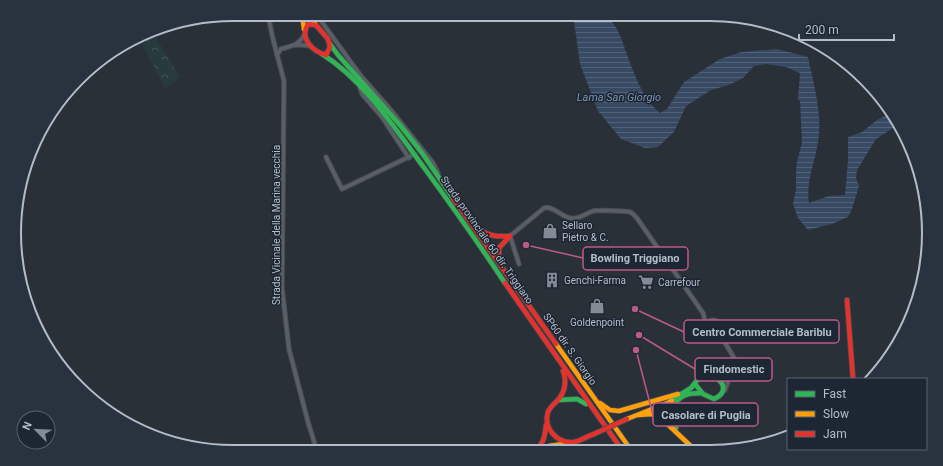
<svg xmlns="http://www.w3.org/2000/svg" width="943" height="466" font-family="Roboto,sans-serif">
<style>
.forest{fill:url(#forest-crowns)}
.water{fill:url(#water-rules)}
.lines{fill:none;stroke-linecap:round;stroke-linejoin:round}
.street-casing{stroke:#484c53;stroke-width:5.5}
.fast-casing{stroke:#484c53;stroke-width:6}
.slow-casing{stroke:#484c53;stroke-width:6}
.jam-casing{stroke:#484c53;stroke-width:6}
.street{stroke:#5a5e66;stroke-width:3.5}
.fast{stroke:#30b455;stroke-width:4.5}
.slow{stroke:#ff9f0a;stroke-width:4.5}
.jam{stroke:#e5322d;stroke-width:4.5}
.jam-bridge-casing{stroke:#484c53;stroke-width:6;stroke-linecap:butt}
.jam-bridge{stroke:#e5322d;stroke-width:4.5}
.labels{text-anchor:middle;dominant-baseline:central;stroke-width:3;stroke-linejoin:round;paint-order:stroke}
.street-label{font-size:10px;fill:#b4bcc9;stroke:#1d2633}
.poi-label{font-size:10px;fill:#b4bcc9;stroke:#1d2633;text-anchor:start}
.water-label{font-size:11px;font-style:italic;fill:#7c92b1;stroke:#1d2633}
.rim{fill:none;stroke:#b4bcc9;stroke-width:2}
.leader{fill:none;stroke:#bc5a87;stroke-width:1.5}
.callout-dot{fill:#bc5a87;stroke:#1d2633;stroke-width:1.5}
.callout{fill:#1d2633;stroke:#bc5a87;stroke-width:1.5}
.callout-label{font-size:11px;text-anchor:middle;font-weight:bold;fill:#b4bcc9}
</style>
<defs>
<pattern id="forest-crowns" width="20" height="18" patternUnits="userSpaceOnUse"><rect width="20" height="18" fill="#273a3e"/><path d="M2 6a3 3 0 1 1 6 0M12 15a3 3 0 1 1 6 0" fill="none" stroke="#445559"/></pattern>
<pattern id="water-rules" width="6" height="5" patternUnits="userSpaceOnUse"><rect width="6" height="5" fill="#384963"/><path d="M0 2.5h6" fill="none" stroke="#526178"/></pattern>
</defs>
<rect width="100%" height="100%" fill="#2a3038"/>
<path class="forest" d="M152,31L180,77L165,89L139,38Z"/>
<path class="water" d="M573,14H605C609,19 614,24 617,29C630,57 636,93 660,113L667,109L684,82L720,59L741,52L777,49L808,57C813,82 821,108 819,133C818,157 805,179 809,203L829,196L845,195L848,161V137L862,132L877,120L889,114L896,126L876,139L857,170L856,178L859,186L852,209L848,217L832,224L808,230L798,218L793,204L796,189V173L797,161L802,143L800,101L798,99L800,73L786,67L766,64L754,66L743,78L729,85L711,90L686,106L674,132L658,147L645,148L621,139L598,111L580,64Z"/>
<g class="lines">
<g class="street-casing">
<g id="street">
<path d="M268,14L272,35L284,81L282,288L289,349L308,422L317,451"/>
<path d="M316,14L361,76L390,109L433,163L438,173"/>
<path d="M296,45H303L311,46"/>
<path d="M277,55L281,49C292,46 299,45 304,35"/>
<path d="M360,88L362,94L382,117L409,158"/>
<path d="M326,157L342,189L415,154"/>
<path d="M519,264L510,236L544,208C555,205 562,220 576,218C582,217 587,213 593,211C598,210 626,211 630,212C634,214 637,218 639,221L703,313L706,324"/>
<circle cx="713" cy="327" r="7"/>
<path d="M720,329C722,344 734,353 735,362L725,390"/>
<path d="M719,380L725,379L729,374"/>
</g>
</g>
<g class="fast-casing">
<g id="fast">
<path d="M330,44L338,55L400,125L422,153L453,198"/>
<path d="M322,54C364,80 396,130 425,169C452,206 479,244 505,283"/>
<path d="M558,400L577,399L586,404"/>
<path d="M670,401L691,388L702,374C718,373 734,390 714,399L703,394L695,384"/>
<path d="M676,428C669,416 672,400 686,395C691,393 697,393 702,393"/>
</g>
</g>
<g class="slow-casing">
<g id="slow">
<path d="M302,14L304,29"/>
<path d="M308,14L316,25"/>
<path d="M85,75L113,52"/>
<path d="M556,344L631,450"/>
<path d="M600,403L610,410L619,411L678,394"/>
<path d="M638,415L652,414L660,417L695,450"/>
<path d="M627,419L672,401"/>
<path d="M541,451L549,446L570,443"/>
</g>
</g>
<g class="jam-casing">
<g id="jam">
<path d="M308,24L316,25L328,39L330,47L326,55C312,51 299,38 308,24Z"/>
<path d="M453,198L556,344"/>
<path d="M475,225C485,236 496,237 510,236"/>
<path d="M502,263L499,259V248L510,236"/>
<path d="M505,283L622,450"/>
<path d="M847,300L853,379"/>
<path d="M563,371C567,381 565,392 558,400C554,404 550,407 548,412C543,428 557,444 574,442C581,441 587,436 594,434"/>
<path d="M535,451C544,443 545,436 546,425"/>
</g>
</g>
<use href="#street" class="street"/>
<use href="#fast" class="fast"/>
<use href="#slow" class="slow"/>
<use href="#jam" class="jam"/>
<g class="jam-bridge-casing">
<path id="jam-bridge" d="M594,434L627,419"/>
</g>
<use href="#jam-bridge" class="jam-bridge"/>
</g>
<defs>
<g id="shop-bare" transform="scale(1.2)"><path d="M-5-2.5h2.3a2.7 3.5 0 0 1 5.4 0H5L5.5 6h-11ZM-1.5-2.5h3a1.5 2.3 0 0 0-3 0Z" fill="#848b96" stroke="#1d2633" stroke-width="2.5" paint-order="stroke"/></g>
<g id="building-bare" transform="scale(1.2)"><path d="M-4-6H4V6H1V3H-1V6H-4ZM-2.5-4.3h1.7v1.8h-1.7ZM.8-4.3h1.7v1.8H.8ZM-2.5-1h1.7V.8h-1.7ZM.8-1h1.7V.8H.8Z" fill="#848b96" stroke="#1d2633" stroke-width="2.5" paint-order="stroke"/></g>
<g id="supermarket-bare" transform="scale(1.2)"><path d="M-6-5.5h2.5l.6 2H6L4.5 2H-2.5L-4.4-4H-6ZM-1.5 3.2a1.3 1.3 0 1 0 .1 0ZM3 3.2a1.3 1.3 0 1 0 .1 0Z" fill="#848b96" stroke="#1d2633" stroke-width="2.5" paint-order="stroke"/></g>
</defs>
<g fill-rule="evenodd">
<use href="#shop-bare" x="550" y="231"/>
<use href="#building-bare" x="552" y="280"/>
<use href="#supermarket-bare" x="646" y="282"/>
<use href="#shop-bare" x="597" y="306"/>
</g>
<g class="labels">
<g class="street-label">
<text transform="translate(276 225) rotate(-90)">Strada Vicinale della Marina vecchia</text>
<text transform="translate(487 240) rotate(55)">Strada provinciale 60 dir. Triggiano</text>
<text transform="translate(570 349) rotate(55)">SP60 dir. S. Giorgio</text>
</g>
<g class="poi-label">
<text x="562" y="225">Sellaro<tspan x="562" dy="12">Pietro &amp; C.</tspan></text>
<text x="564" y="280">Genchi-Farma</text>
<text x="658" y="282">Carrefour</text>
<text x="597" y="322" text-anchor="middle">Goldenpoint</text>
</g>
<g class="water-label">
<text x="619" y="97">Lama San Giorgio</text>
</g>
</g>
<path d="M0 0H943V466H0ZM233 21H710A212 212 0 0 1 922 233V233A212 212 0 0 1 710 445H233A212 212 0 0 1 21 233V233A212 212 0 0 1 233 21Z" fill="#29323f" fill-rule="evenodd"/>
<path class="rim" d="M233 21H710A212 212 0 0 1 922 233V233A212 212 0 0 1 710 445H233A212 212 0 0 1 21 233V233A212 212 0 0 1 233 21Z"/>
<path class="leader" d="M526 245L583 258M635 309L684 332M639 335L695 369M636 350L653 415"/>
<g class="callout-dot">
<circle cx="526" cy="245" r="4"/>
<circle cx="635" cy="309" r="4"/>
<circle cx="639" cy="335" r="4"/>
<circle cx="636" cy="350" r="4"/>
</g>
<g class="callout">
<rect x="583" y="247" width="105" height="23" rx="4"/>
<rect x="684" y="320" width="155" height="23" rx="4"/>
<rect x="695" y="358" width="77" height="23" rx="4"/>
<rect x="653" y="403" width="105" height="23" rx="4"/>
</g>
<g class="callout-label">
<text x="635" y="262">Bowling Triggiano</text>
<text x="762" y="336">Centro Commerciale Bariblu</text>
<text x="734" y="373">Findomestic</text>
<text x="706" y="419">Casolare di Puglia</text>
</g>
<rect x="787" y="378" width="140" height="72" fill="#1d2633" stroke="#59626f"/>
<rect x="795" y="391" width="20" height="6" fill="#30b455" stroke="#59626f"/>
<text x="823" y="398" font-size="12" fill="#b4bcc9">Fast</text>
<rect x="795" y="411" width="20" height="6" fill="#ff9f0a" stroke="#59626f"/>
<text x="823" y="418" font-size="12" fill="#b4bcc9">Slow</text>
<rect x="795" y="431" width="20" height="6" fill="#e5322d" stroke="#59626f"/>
<text x="823" y="438" font-size="12" fill="#b4bcc9">Jam</text>
<g transform="translate(36 430) rotate(294)"><circle r="19" fill="#1d2633" stroke="#59626f"/>
<path d="M0-3L7 15L0 10L-7 15Z" fill="#848b96"/>
<text y="-6" font-size="11" font-weight="bold" text-anchor="middle" fill="#b4bcc9">N</text>
</g>
<path d="M799 34v6h95v-6" fill="none" stroke="#b4bcc9" stroke-width="2"/>
<text x="805" y="34" font-size="12" fill="#b4bcc9" stroke="#1d2633" stroke-width="3" paint-order="stroke">200 m</text>
</svg>
